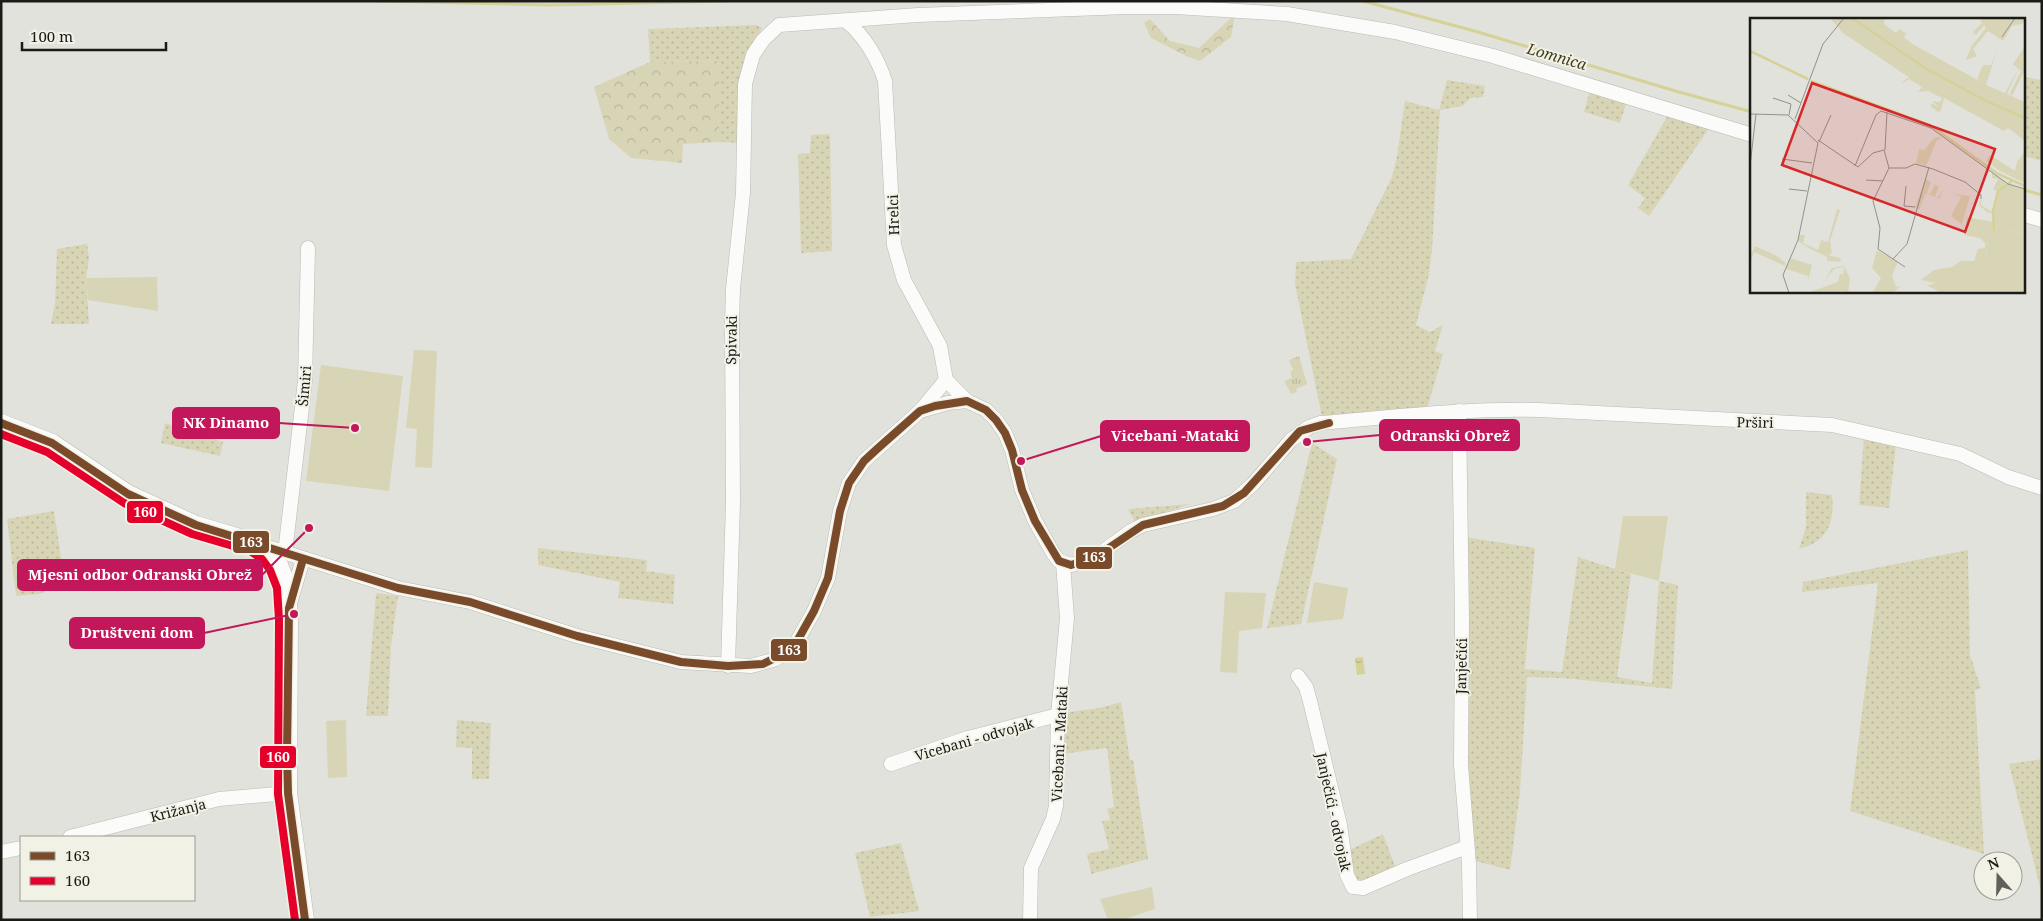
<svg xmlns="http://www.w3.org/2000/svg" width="2043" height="921" font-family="'Noto Serif',serif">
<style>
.grass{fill:url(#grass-dots)}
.forest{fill:url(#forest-crowns)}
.park{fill:url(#park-tufts)}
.garden{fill:#d8d5b6}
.water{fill:url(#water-ripples)}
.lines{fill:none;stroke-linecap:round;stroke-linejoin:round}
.stream{stroke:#d5d197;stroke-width:3}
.minor-casing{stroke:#b9b9b5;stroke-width:15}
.major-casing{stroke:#b9b9b5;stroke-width:19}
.minor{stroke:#fbfbfa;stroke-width:14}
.major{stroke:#fbfbfa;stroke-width:18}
.bus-1-casing{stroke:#f2f1e6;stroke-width:11}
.bus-2-casing{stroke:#f2f1e6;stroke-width:11}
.bus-1{stroke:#7a4b2a;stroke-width:8}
.bus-2{stroke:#e4002b;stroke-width:8}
.labels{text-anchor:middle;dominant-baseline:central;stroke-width:4;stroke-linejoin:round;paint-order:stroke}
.street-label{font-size:14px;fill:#1a1a16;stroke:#f2f1e6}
.water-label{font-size:15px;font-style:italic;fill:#403d1a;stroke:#f2f1e6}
.inset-river{fill:none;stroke:#d5d197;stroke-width:2.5}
.inset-road{fill:none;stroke:#92928d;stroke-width:1}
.view{fill:#d62828;fill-opacity:0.15;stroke:#d62828;stroke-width:2.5}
.inset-edge{fill:none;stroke:#1a1a16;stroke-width:2.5}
.leader{fill:none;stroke:#c2185b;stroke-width:2}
.callout-dot{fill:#c2185b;stroke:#f2f1e6;stroke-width:2}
.callout{fill:#c2185b;stroke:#c2185b;stroke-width:2}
.callout-label{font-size:15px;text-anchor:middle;font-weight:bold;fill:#fff}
.line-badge{stroke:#f2f1e6;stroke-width:2}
.badge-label{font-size:14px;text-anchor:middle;font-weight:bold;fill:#fff}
</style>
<defs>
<pattern id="grass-dots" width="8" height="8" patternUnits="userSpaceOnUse" patternTransform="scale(1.25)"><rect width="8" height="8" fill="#d8d5b6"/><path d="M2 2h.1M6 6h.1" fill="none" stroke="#b9b69c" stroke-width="1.8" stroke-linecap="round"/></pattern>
<pattern id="forest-crowns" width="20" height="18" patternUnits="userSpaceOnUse" patternTransform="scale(1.25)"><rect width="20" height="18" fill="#d8d5b6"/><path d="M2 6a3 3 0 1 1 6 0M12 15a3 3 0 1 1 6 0" fill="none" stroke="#b9b69c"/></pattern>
<pattern id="park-tufts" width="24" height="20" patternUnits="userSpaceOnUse" patternTransform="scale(1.25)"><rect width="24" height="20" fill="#d8d5b6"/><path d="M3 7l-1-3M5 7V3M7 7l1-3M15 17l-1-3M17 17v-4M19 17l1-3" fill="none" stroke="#b9b69c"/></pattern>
<pattern id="water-ripples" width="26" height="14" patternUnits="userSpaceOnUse" patternTransform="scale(1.25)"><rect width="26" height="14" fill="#d5d197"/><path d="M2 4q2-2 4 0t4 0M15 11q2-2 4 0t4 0" fill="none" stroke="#b6b381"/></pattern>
</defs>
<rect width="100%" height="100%" fill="#e2e2dc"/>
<g class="grass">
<path d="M757,25L762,28L744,58L741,77L742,143L719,142V61L650,62L648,29Z"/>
<path d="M2024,77L2042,80V161L2024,156Z"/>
<path d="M1447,80L1485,86L1483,97L1471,98L1462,106L1440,110L1432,250L1429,274L1416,325L1430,332L1443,325L1435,351L1443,354L1427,409L1322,417L1295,284L1296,262L1351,259L1392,177L1397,156L1405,101L1439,110Z"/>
<path d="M1590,90L1627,101L1620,123L1584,112Z"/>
<path d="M1668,115L1710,127L1649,216L1638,208L1645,198L1628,185Z"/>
<path d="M830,134L832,251L801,253L798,154L810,153L811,135Z"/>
<path d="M87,244L89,258L86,278L89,324H51L55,304L57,249Z"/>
<path d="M165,423L223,442L220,456L161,443Z"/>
<path d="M1864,437L1896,444L1889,508L1859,505Z"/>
<path d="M1312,443L1337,459L1301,624L1267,628Z"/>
<path d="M1806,492L1832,495C1835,523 1827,542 1799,549L1806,527Z"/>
<path d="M1190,504L1135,522L1128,509Z"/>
<path d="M54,511L65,583L39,594L16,596L7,519Z"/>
<path d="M1464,537L1535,548L1525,669L1562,672L1578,557L1631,574L1617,677L1652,683L1659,581L1678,585L1672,689L1562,678L1527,677L1520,792L1510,870L1472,860L1464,767Z"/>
<path d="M538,548L647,560L646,571L675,575L673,604L618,598L620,582L538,565Z"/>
<path d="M1968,550L1970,655L1981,688L1975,690L1984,854L1850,811L1878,583L1802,592L1803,582Z"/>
<path d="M376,593L398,596L391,646L388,716H366Z"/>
<path d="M1121,702L1130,760H1133L1148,859L1091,874L1087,854L1109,849L1102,821L1110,820L1107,809L1114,807L1107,748L1061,754L1063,713L1099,708Z"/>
<path d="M457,720L491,723L489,779H472V748L456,747Z"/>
<path d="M2042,759V895L2009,764Z"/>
<path d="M1383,834L1396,869L1356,885L1347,851Z"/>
<path d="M901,843L919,911L870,917L855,853Z"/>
</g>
<g class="forest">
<path d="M1235,14L1231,37L1200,61L1186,56L1151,38L1144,23L1150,19L1170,41L1199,48Z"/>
<path d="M719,61V142L683,144L682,163L631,158L609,139L594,87L650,62Z"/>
</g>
<path class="park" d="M1299,356L1307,384L1296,389L1297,392L1291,394L1284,381L1292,378L1290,372L1293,370L1289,360Z"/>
<g class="garden">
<path d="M157,277L158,311L88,300L86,278Z"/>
<path d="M414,350L437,351L432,468L415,467L417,429L406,428Z"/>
<path d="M321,365L403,376L389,491L306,481Z"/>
<path d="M1623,516H1668L1659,581L1615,569Z"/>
<path d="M1314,582L1348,588L1343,619L1307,623Z"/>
<path d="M1225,592L1266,593L1262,628L1239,631L1237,673L1220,672Z"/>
<path d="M346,720L347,777L328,778L326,721Z"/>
<path d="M1152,887L1155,909L1122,920H1108L1100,899Z"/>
</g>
<path class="water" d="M1363,657L1365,674L1357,675L1355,658Z"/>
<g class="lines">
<g class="stream">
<path d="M378,1L549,5L728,1"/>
<path d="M1363,1L1471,30L1679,92L1752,112"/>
<path d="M2024,190L2042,195"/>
</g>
<g class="minor-casing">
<g id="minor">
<path d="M846,21C864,35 878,59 885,81L894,245L904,280L940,346L946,380L967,401"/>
<path d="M2024,215L2042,220"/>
<path d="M921,410L946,380"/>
<path d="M1459,411L1462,618L1461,765L1469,864L1470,920"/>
<path d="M261,545L398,588L470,602L577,636L681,662L751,666L776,659L796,643L814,611L828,578L840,511L849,483L864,461L920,411L948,403L967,401L986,410L996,420L1005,433L1012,450L1022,490L1035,521L1053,553L1059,561L1071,565L1094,558L1131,531L1143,525L1213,509L1234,501L1253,484L1291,440L1309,427L1320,423C1393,417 1466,408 1539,410L1832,425L1960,454L2008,477L2042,488"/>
<path d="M285,553L305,381L308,248"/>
<path d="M290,603L303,559"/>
<path d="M728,666L733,502L732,323L733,289L743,193L745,84L753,55L763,40L779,25L918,15L1127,7H1175L1287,14L1395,32L1493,56L1752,135"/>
<path d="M1298,676L1306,687L1310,701L1340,825L1347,875L1353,887L1363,888L1407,869L1467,847"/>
<path d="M891,764L968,738L1058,715"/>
<path d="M70,837L219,799L288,793"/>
<path d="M1,852L21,848"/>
<path d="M1030,920L1031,868L1053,819L1056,806L1058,715L1067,618L1063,563"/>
</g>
</g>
<g class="major-casing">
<path id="major" d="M1,423L52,443L128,494L196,525L254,542L269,552L279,565L287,586L289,620L288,793L305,920"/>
</g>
<use href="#minor" class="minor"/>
<use href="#major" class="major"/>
<g class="bus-1-casing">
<g id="bus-1">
<path d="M1,423L52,443L128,494L196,525L398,588L470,602L577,636L681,662L728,666L763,664L787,652L796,643L814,611L828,578L840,511L849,483L864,461L877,449L920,411L935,406L967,401L986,410L996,420L1005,433L1012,450L1022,490L1035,521L1059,561L1071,565L1094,558L1143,525L1223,506L1244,493L1300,431L1329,423"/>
<path d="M303,559L289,608L287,754L288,793L305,920"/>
</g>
</g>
<g class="bus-2-casing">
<path id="bus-2" d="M1,434L47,452L124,503L192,534L250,551L262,559L270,570L277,588L279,620L278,794L295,920"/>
</g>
<use href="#bus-1" class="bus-1"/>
<use href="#bus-2" class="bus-2"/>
</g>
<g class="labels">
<g class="street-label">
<text transform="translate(893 215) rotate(-92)">Hrelci</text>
<text transform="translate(731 340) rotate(-89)">Spivaki</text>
<text transform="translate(304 386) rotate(-85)">Šimiri</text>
<text transform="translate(1755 422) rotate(1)">Prširi</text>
<text transform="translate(1461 666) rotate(-89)">Janječići</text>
<text transform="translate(974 739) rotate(-16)">Vicebani - odvojak</text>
<text transform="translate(1059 744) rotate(-87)">Vicebani - Mataki</text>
<text transform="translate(178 810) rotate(-14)">Križanja</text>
<text transform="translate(1334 812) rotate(78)">Janječići - odvojak</text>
</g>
<g class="water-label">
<text transform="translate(1557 56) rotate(16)">Lomnica</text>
</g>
</g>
<g transform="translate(1750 18)">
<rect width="275" height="275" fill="#e2e2dc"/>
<path d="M80,0H135L134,6L146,15L149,11L156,15L154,20L166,28L235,66L227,61L233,47H241L248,29L236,67L255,75L269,50L257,76L275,84V123L258,110L254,113L194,80L190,95L181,89V85L189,89L182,83L190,84L192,80L178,73L168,74L172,69L159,61L150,67L157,60H160L93,15ZM229,0H275V5L262,8L253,23L238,13L223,31L227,38L216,42L221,29L236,10L234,7L226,17L223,14L232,5ZM189,119L192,121L187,122L176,148L166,145L169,131L174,132L184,120ZM240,137L265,153L260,156L250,153L236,143ZM242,155L256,164L245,184V207L275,217V275H251L227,262L229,255L226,250L228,244L237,243L236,228L245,211L237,210L230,220L214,217L217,199L243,204L242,195L237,194L230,188L229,185L232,181L231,187L242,194L247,173L243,171L248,161L242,160ZM175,161L181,164L177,175L180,176L185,166L189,169L185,178L187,180L193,172L189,181L176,175L169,192L165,190ZM204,176L220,178L212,206L201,198L211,179ZM87,191L90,192L80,223L82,235L78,237L90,240L91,244L77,243V239L59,230L48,223L49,217H55L53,225L68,232L71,222L78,224ZM5,228L25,237L36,245L35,248L4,234L2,240L0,239ZM40,240L62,247L58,262V258L36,251ZM94,248L100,260L98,275L92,273L94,249L84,251L75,262L82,250Z" fill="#d8d5b6"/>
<path d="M275,28V58L274,54L262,78L260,75L271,53L263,46ZM275,133V165L250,153L260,156L265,153L267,144ZM255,166L275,171V217L245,207L243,192L248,173ZM237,210L248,211L236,227L237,243L234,247L228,245L226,249L229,255L228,262L251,275H187V272L177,268L185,265L171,262L184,252L202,249L211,243H224L228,231L235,230V225L230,220ZM127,232L148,244L142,257L146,269L150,268L143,275L123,274L131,260L122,250ZM90,256H94L96,265L90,275H57L88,264Z" fill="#d8d5b6"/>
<path class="inset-river" d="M102,0L175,50L236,83L275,100M0,33L58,61M61,63L180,107L248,156L275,168M244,213L243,193L248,173L262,163"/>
<path class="inset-road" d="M252,19L265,0M38,77L51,85M23,80L41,86L39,97M0,96L38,97L68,125L48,222L33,257L39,275M45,101L73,26L94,0M68,122L108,149L123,135L134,132L139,150H156L165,146L183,151L215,164L231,177V181M69,124L81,97M135,132L137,94M32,141L62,145M0,148L6,96M105,148L126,97L131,93L181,110L258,166L275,171M139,150L123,183L130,210L128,231L155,249M116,162L133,163M156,168L154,188L165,189M39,171L57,173M143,241L157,226L179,149"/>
<path class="view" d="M62,65L245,131L215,214L32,147Z"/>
<rect width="275" height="275" class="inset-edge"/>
</g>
<path class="leader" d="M355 428L279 423M1307 442L1380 435M1021 461L1101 436M309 528L262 575M294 614L204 633"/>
<g class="callout-dot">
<circle cx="355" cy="428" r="5"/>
<circle cx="1307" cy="442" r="5"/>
<circle cx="1021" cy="461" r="5"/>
<circle cx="309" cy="528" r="5"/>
<circle cx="294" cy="614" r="5"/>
</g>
<g class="callout">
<rect x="173" y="408" width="106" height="30" rx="5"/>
<rect x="1380" y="420" width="139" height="30" rx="5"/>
<rect x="1101" y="421" width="148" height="30" rx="5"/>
<rect x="18" y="560" width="244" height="30" rx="5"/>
<rect x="70" y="618" width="134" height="30" rx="5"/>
</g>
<g class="callout-label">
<text x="226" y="428">NK Dinamo</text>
<text x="1450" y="441">Odranski Obrež</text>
<text x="1175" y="441">Vicebani -Mataki</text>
<text x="140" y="580">Mjesni odbor Odranski Obrež</text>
<text x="137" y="638">Društveni dom</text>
</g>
<g class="line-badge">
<rect x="126" y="500" width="38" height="24" rx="5" fill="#e4002b"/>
<rect x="232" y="530" width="38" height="24" rx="5" fill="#7a4b2a"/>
<rect x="1075" y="546" width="38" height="24" rx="5" fill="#7a4b2a"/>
<rect x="770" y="638" width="38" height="24" rx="5" fill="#7a4b2a"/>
<rect x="259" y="745" width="38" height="24" rx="5" fill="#e4002b"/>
</g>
<g class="badge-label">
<text x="145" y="517">160</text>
<text x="251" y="547">163</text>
<text x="1094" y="562">163</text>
<text x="789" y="655">163</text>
<text x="278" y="762">160</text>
</g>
<rect width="2043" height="921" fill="none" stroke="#1a1a16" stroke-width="5"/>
<rect x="20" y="836" width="175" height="65" fill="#f2f1e6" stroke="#9c9b93"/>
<rect x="30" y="852" width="25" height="8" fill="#7a4b2a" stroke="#9c9b93"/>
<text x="65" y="861" font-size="15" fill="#1a1a16">163</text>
<rect x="30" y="877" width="25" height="8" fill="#e4002b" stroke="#9c9b93"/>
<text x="65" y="886" font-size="15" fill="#1a1a16">160</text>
<g transform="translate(1998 876) rotate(340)"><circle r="24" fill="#f2f1e6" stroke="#9c9b93"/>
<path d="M0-4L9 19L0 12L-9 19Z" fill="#60605b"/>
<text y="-8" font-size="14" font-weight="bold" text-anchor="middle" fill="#1a1a16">N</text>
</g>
<path d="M22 42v8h144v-8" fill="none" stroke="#1a1a16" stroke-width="2.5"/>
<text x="30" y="42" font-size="15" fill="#1a1a16" stroke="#f2f1e6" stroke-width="4" paint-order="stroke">100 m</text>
</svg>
